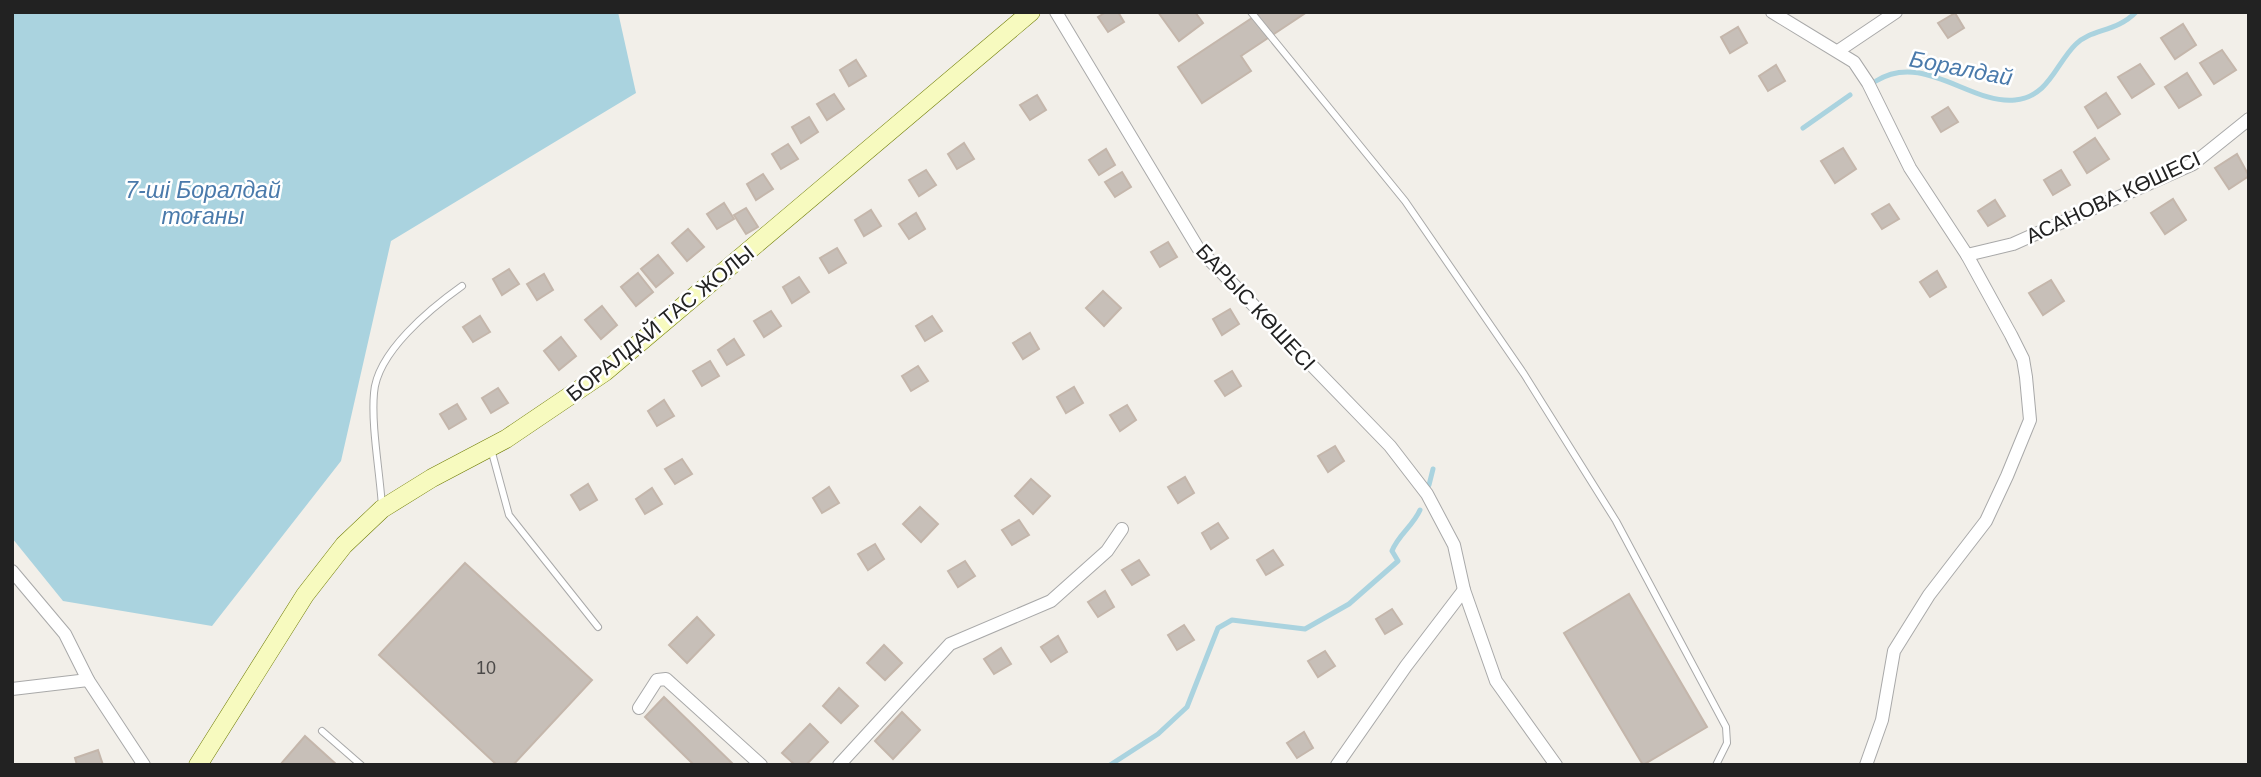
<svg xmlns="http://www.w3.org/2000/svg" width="2261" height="777" font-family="Arial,sans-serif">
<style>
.water{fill:#aad3df}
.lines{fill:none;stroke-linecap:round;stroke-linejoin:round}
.stream{stroke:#aad3df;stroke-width:5}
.building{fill:#c7bfb8;stroke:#c4b6ab;stroke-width:2}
.lane-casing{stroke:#a9a9a9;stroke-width:8}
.street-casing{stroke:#a9a9a9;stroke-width:14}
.secondary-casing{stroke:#707d05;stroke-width:19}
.lane{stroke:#fff;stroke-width:6}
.street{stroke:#fff;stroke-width:12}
.secondary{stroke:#f7fabf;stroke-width:18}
.labels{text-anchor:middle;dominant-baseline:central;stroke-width:5;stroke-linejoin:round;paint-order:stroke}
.number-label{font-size:18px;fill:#4b4948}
.street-label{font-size:21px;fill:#222;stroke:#fff}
.water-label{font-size:23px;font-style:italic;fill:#4a7aab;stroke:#fff}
</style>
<rect width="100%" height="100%" fill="#f2efe9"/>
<path class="water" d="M12,12H618L636,93L391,241L341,461L212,626L63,601L12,538Z"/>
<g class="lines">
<g class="stream">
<path d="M1876,81C1923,51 1971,105 2015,100C2049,97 2056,63 2076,44C2091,29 2117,32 2136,12"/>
<path d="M1803,128L1850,95"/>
<path d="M1429,485L1433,469"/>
<path d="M1110,765L1158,734L1187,707L1218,628L1232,620L1305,629L1349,604L1398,561L1392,551C1398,535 1413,526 1420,510"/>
</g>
</g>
<g class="building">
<path d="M1106,12H1118L1124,22L1108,32L1098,17Z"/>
<path d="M1158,12H1195L1203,23L1179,41Z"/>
<path d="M1261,12H1307L1241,56L1251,71L1202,103L1178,67Z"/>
<path d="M1955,13L1964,28L1948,38L1938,23Z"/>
<path d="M2183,24L2196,45L2175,59L2161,38Z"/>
<path d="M1738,27L1747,43L1730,53L1721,37Z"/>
<path d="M2222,50L2236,70L2214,84L2200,63Z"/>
<path d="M856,60L866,76L849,86L840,70Z"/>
<path d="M2140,64L2154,84L2132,98L2118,77Z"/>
<path d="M1776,65L1785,81L1768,91L1759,76Z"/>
<path d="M2187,73L2201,95L2179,108L2165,87Z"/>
<path d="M2106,93L2120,114L2098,128L2085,107Z"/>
<path d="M834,94L844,109L827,120L817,104Z"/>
<path d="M1037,95L1046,110L1030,120L1020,105Z"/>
<path d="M1948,107L1958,122L1941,132L1932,117Z"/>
<path d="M809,117L818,132L801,143L792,127Z"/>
<path d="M2095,138L2109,159L2087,173L2074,152Z"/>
<path d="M964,143L974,159L957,169L948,154Z"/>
<path d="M788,144L798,159L781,169L772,154Z"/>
<path d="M1843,148L1856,169L1835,183L1821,161Z"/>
<path d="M1106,149L1115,165L1099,175L1089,160Z"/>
<path d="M2237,154L2249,176L2229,189L2215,168Z"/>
<path d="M926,170L936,185L919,196L909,180Z"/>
<path d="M2061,170L2070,185L2053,195L2044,180Z"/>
<path d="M1122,172L1131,187L1115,197L1105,182Z"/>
<path d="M763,174L773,189L756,200L747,184Z"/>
<path d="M2173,199L2186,220L2165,234L2151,213Z"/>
<path d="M1995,200L2005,216L1988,226L1978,211Z"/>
<path d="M724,203L734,219L717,229L707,214Z"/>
<path d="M1889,204L1899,219L1882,229L1872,214Z"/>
<path d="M746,208L758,227L746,234L734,215Z"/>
<path d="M871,210L881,226L864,236L855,220Z"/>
<path d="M916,213L925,229L909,239L899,224Z"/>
<path d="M688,229L704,247L687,261L672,243Z"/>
<path d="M1168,242L1177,257L1160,267L1151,252Z"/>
<path d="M837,248L846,263L829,273L820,258Z"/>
<path d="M658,255L673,273L656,287L641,269Z"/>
<path d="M509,269L519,284L502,295L493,279Z"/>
<path d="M1937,271L1946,287L1930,297L1920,282Z"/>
<path d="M638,273L653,292L636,306L621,287Z"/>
<path d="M544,274L553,290L537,300L527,284Z"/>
<path d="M799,277L809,292L792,303L783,287Z"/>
<path d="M2051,280L2064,301L2043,315L2029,293Z"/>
<path d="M1103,291L1121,308L1104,326L1086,308Z"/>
<path d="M602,306L617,325L601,339L585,320Z"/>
<path d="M1230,309L1239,324L1222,335L1213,319Z"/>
<path d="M771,311L781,326L764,337L754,321Z"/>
<path d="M480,316L490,332L473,342L463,327Z"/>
<path d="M932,316L942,331L925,341L916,326Z"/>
<path d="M1030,333L1039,349L1023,359L1013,343Z"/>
<path d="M561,337L576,356L559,370L544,351Z"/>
<path d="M734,339L744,355L727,365L718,350Z"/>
<path d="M710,361L719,376L702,386L693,371Z"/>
<path d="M918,366L928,381L911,391L902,376Z"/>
<path d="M1232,371L1241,386L1225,396L1215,381Z"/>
<path d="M1074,387L1083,403L1066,413L1057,397Z"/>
<path d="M498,388L508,403L491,413L482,398Z"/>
<path d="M664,400L674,416L657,426L648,411Z"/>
<path d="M457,404L466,419L449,429L440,414Z"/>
<path d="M1127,405L1136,420L1120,431L1110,415Z"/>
<path d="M1335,446L1344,461L1328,472L1318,456Z"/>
<path d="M682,459L692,474L675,484L665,469Z"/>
<path d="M1185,477L1194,493L1178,503L1168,487Z"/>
<path d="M1031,479L1050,496L1033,514L1015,496Z"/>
<path d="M588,484L597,500L580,510L571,495Z"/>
<path d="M829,487L839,503L822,513L813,498Z"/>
<path d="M652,488L662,504L645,514L636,499Z"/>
<path d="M920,507L938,524L921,542L903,524Z"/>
<path d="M1019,520L1029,535L1012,545L1002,530Z"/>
<path d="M1218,523L1228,538L1211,549L1202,533Z"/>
<path d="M875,544L884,559L868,570L858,554Z"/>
<path d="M1273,550L1283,565L1266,575L1257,560Z"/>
<path d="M1139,560L1149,575L1132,585L1122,570Z"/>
<path d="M965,561L975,576L958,587L948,571Z"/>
<path d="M465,563L592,680L513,765H497L379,655Z"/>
<path d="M1105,591L1114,607L1098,617L1088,602Z"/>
<path d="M1629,594L1707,727L1643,765L1564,633Z"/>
<path d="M1392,609L1402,624L1385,634L1376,619Z"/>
<path d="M697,617L714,635L687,663L669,645Z"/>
<path d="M1184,625L1194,640L1177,650L1168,635Z"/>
<path d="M1058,636L1067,652L1051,662L1041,647Z"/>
<path d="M884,645L902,663L885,680L867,663Z"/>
<path d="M1001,648L1011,664L994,674L984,659Z"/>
<path d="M1325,651L1335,666L1318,677L1308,661Z"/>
<path d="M839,688L858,706L841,723L823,706Z"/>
<path d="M664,697L734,765H694L645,717Z"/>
<path d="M902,712L920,730L893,759L875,741Z"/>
<path d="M810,724L828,742L806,765H795L782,753Z"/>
<path d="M1304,732L1313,748L1297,758L1287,743Z"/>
<path d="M305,736L337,765H280Z"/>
<path d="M98,750L103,765H77L75,758Z"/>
</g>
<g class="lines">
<g class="lane-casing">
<g id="lane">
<path d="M1251,12L1405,201L1524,374L1616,521L1726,727L1727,743L1716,765"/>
<path d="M491,449L509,515L598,627"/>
<path d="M382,507C380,473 371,426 374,393C377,352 431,308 462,286"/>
<path d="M322,731L361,765"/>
</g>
</g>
<g class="street-casing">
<g id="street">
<path d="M1056,12L1198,248L1390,446L1427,494L1454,545L1464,590L1496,681L1556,765"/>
<path d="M1772,12L1854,62L1868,83L1910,168L1967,255L2011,335L2023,359L2026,377L2030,420L2007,476L1986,521L1929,595L1894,651L1882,720L1866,765"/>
<path d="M1838,51L1896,12"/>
<path d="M1967,255L2013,244L2193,164L2249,119"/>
<path d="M12,571L65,634L88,680L144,765"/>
<path d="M12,689L88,680"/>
<path d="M639,708L657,680L666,679L761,765"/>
<path d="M839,765L950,644L1051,601L1107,551L1122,529"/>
<path d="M1337,765L1406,666L1464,590"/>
</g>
</g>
<g class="secondary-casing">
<path id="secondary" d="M198,765L305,595L344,545L382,509L432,478L506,439L605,372L1031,12"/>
</g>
<use href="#lane" class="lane"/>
<use href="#street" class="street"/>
<use href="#secondary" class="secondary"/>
</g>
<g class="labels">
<g class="number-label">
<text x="486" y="668">10</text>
</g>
<g class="street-label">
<text transform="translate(2113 197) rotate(-25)">АСАНОВА КӨШЕСІ</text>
<text transform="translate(1256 307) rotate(47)">БАРЫС КӨШЕСІ</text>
<text transform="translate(660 323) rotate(-39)">БОРАЛДАЙ ТАС ЖОЛЫ</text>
</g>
<g class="water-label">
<text transform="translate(1961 68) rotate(11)">Боралдай</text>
<text x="203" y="190">7-ші Боралдай<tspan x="203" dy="26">тоғаны</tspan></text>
</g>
</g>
<rect width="2261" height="777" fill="none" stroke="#222222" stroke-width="28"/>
</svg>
